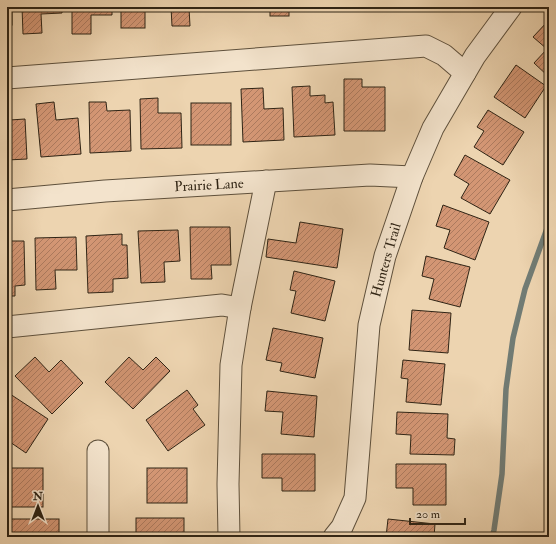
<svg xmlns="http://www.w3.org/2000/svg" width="556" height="544" font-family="'IM FELL Double Pica',serif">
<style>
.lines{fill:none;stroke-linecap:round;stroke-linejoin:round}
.stream{stroke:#717c75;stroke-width:5.5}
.building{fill:url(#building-hatch);stroke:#2f2415}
.minor-casing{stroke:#5e503c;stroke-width:23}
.minor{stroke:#f3e3cc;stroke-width:21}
.labels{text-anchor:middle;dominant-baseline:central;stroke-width:3;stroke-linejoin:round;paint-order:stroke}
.street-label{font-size:14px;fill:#2f2415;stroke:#f3e3cc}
</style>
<defs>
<pattern id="building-hatch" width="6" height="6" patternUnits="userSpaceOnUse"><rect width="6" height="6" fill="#d39674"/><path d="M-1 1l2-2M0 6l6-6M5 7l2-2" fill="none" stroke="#ac7a5e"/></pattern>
</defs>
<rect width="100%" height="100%" fill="#edd4b0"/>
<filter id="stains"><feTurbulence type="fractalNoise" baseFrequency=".005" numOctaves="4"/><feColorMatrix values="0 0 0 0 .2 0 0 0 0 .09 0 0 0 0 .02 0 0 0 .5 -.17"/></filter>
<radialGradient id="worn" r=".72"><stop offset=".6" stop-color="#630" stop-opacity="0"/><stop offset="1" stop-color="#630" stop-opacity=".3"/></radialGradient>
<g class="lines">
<path class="stream" d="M492,537L494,530L502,474L506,389L513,338L525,289L549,223"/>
</g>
<g class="building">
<rect x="7" y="7" width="5" height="18"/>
<path d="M22,7H62V13L41,14L42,33L23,34Z"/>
<path d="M72,7H112V15H91V34H72Z"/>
<rect x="121" y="7" width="24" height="21"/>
<path d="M171,7H210L189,8L190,26H172Z"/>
<rect x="218" y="7" width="35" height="3"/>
<rect x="270" y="7" width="19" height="9"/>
<rect x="320" y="7" width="20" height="4"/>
<path d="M547,22L549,23V77L534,63L547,49L533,37Z"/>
<path d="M516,65L546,86L525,118L494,97Z"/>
<path d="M344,79H362V87H385V131H344Z"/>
<path d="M310,86V96L325,95V103L333,102L335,135L294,137L292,87Z"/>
<path d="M263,88L264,109L283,108L284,140L243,142L241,89Z"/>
<path d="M158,98V113H181L182,148L141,149L140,99Z"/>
<path d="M54,102L56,120L78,118L81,154L41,157L36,104Z"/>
<path d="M89,102H106L107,111L130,110L131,151L90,153Z"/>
<rect x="191" y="103" width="40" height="42"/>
<path d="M9,107L10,120L25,119L27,159L7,160V108Z"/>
<path d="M488,110L524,132L503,165L474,147L484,131L477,127Z"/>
<path d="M465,155L510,180L490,214L461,198L469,184L454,175Z"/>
<path d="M443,205L489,222L475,260L444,248L450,230L436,226Z"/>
<path d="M300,222L343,229L337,268L266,257L268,239L296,243Z"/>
<path d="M190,227H230L231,265H211L212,279H191Z"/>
<path d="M178,230L180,261L164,262L165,282L141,283L138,231Z"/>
<path d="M122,234V245H127L128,278L113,279V292L88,293L86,236Z"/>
<path d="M76,237L77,270H55L56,289L36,290L35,238Z"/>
<path d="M7,241H24L25,285L15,286V296H7Z"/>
<path d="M426,256L470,267L460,307L429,299L434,279L422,276Z"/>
<path d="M294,271L335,281L325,321L291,313L296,291L290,290Z"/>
<path d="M412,310L451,313L448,353L409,350Z"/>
<path d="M273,328L323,338L315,378L280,371L282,363L266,360Z"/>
<path d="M35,357L49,372L61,360L83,383L52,414L15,376Z"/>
<path d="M129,357L143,370L156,357L170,371L133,409L105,382Z"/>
<path d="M403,360L445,364L441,405L406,402L408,379L401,378Z"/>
<path d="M187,390L198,405L193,409L205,425L168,451L146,420Z"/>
<path d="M267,391L317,396L314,437L281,434L283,412L265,411Z"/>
<path d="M7,392L48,419L26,453L7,440Z"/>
<path d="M397,412L448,414L447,438L455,439L454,455L410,454L411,435L396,434Z"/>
<path d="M262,454H315V491H282V478H262Z"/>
<path d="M396,464H446V505H413V488H396Z"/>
<rect x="7" y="468" width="36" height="39"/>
<rect x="147" y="468" width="40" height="35"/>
<rect x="136" y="518" width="48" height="19"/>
<rect x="8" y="519" width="51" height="18"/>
<path d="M388,519L435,524L434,537H386Z"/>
</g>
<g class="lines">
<g class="minor-casing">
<g id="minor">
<path d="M7,78L426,46L444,55L465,73"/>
<path d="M7,200L105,191L370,175L412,177"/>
<path d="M7,327L222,305L240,308"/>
<path d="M98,451V537"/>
<path d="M229,537L228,484L231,365L240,308L266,181"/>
<path d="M334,537L342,527L355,498L369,325L385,256L412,177L433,128L475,56L511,7"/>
</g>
</g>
<use href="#minor" class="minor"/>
</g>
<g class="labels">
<g class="street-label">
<text transform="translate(209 185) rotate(-3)">Prairie Lane</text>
<text transform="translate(386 260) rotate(-74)">Hunters Trail</text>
</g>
</g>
<rect width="556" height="544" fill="none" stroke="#edd4b0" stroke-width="24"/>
<rect x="8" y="8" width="540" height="528" fill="none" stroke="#2f2415" stroke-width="2"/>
<rect x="12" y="12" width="532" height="520" fill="none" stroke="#2f2415"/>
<g transform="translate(38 506)" stroke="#f3e3cc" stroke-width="3" paint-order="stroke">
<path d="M0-3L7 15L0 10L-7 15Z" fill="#2f2415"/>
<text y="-6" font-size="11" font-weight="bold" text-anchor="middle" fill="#2f2415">N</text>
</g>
<path d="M410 518v6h55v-6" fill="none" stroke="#2f2415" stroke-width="2"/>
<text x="416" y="518" font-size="12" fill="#2f2415" stroke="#f3e3cc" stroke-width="3" paint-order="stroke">20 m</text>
<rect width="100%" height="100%" filter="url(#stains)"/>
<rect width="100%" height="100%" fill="url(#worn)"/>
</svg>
